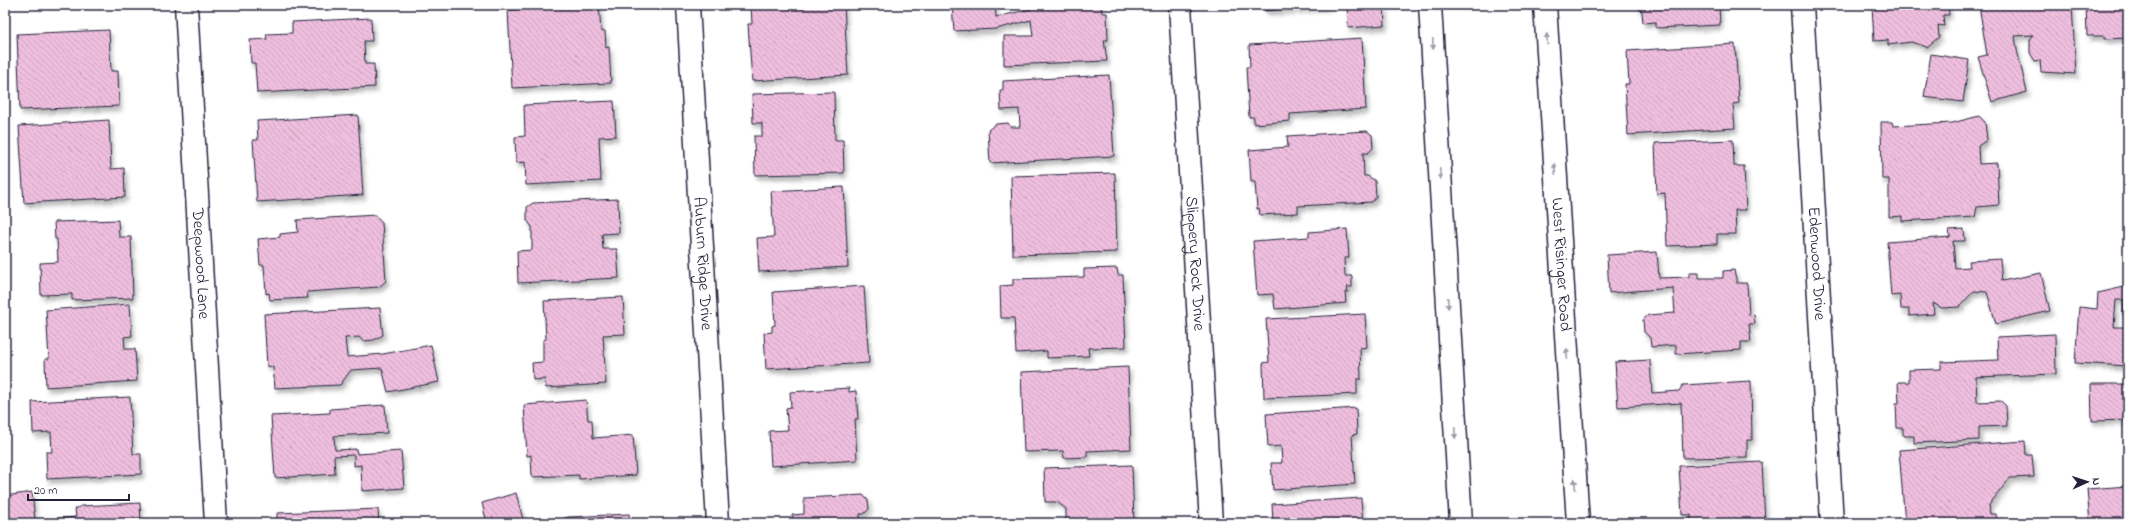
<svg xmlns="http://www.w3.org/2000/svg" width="2133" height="528" font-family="'Indie Flower',sans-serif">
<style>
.building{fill:url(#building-back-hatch);stroke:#22223b;filter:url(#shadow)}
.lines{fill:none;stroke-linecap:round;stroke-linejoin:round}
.street-casing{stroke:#22223b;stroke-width:25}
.secondary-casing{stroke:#22223b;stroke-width:25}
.street{stroke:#fff;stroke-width:22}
.secondary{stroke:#fff;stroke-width:22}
.oneway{fill:#9c9ca7}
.labels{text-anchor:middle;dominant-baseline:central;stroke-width:3.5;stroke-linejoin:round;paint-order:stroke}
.street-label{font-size:17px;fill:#22223b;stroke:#fff}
</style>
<defs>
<pattern id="building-back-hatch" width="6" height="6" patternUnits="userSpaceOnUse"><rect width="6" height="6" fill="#efbede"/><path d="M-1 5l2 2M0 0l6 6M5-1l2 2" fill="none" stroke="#cda3bf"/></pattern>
<filter id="shadow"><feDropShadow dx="2.5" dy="4.5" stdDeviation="2" flood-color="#0004"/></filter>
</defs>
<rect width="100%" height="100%" fill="#fff"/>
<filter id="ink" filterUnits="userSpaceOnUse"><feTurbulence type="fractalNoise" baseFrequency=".025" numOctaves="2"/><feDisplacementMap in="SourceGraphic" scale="8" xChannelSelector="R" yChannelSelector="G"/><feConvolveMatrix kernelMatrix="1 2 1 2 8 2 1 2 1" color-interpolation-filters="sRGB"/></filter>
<g filter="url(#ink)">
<g class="building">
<path d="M599,5L601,31H605L606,48L609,47L611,83L512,88L508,10Z"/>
<path d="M751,5H844L848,75L752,81L748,24H752Z"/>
<path d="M952,5H995L996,17L1031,9V5H1101L1102,13H1107L1108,40H1104L1107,61L1004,65V36H1033L1031,20L996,29L954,31Z"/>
<path d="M1264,5H1327L1328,6L1265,11Z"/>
<path d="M1347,5H1384L1385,25L1348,28Z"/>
<path d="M1636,5H1719L1720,25L1656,28V22L1643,23L1642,12Z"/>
<path d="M1872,5H1948L1949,15H1943L1944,26L1938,25L1939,37L1927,47L1911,42L1888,45V40L1874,41Z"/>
<path d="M1979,5H2072L2076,74L2041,72L2040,60L2035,61L2030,53V40L2033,35L2015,36L2017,50L2027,92L1992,102L1978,57L1987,55Z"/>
<path d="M2086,5H2128V38L2104,39V36H2087Z"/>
<path d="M371,18L372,41H364L365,64H374L375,87L257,93L255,63H251L250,40L267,39L266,34L292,33V22Z"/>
<path d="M109,30L111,71H118L119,106L20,110L17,34Z"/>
<path d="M1362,38L1366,109L1290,114V121L1254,124V117H1249L1246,67H1250L1249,45Z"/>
<path d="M1735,44L1739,103L1733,104L1735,128L1628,135L1625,84H1629L1627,51Z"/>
<path d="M1931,54L1969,60L1963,102L1924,97Z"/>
<path d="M1109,75L1114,156L990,163L988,130L996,124L1008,123L1011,127H1020L1019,109L1001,110L1000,90H1003V81Z"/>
<path d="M834,92L835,140H843L844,173L755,175L754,136H762V123H753L752,94Z"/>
<path d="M614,101L616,136L599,137L601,181L526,185L525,162L516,163L515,137L525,136L524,105Z"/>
<path d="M358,115L363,195L257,202L253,140H258L257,121Z"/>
<path d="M1979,116L1985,122L1987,140L1978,146L1979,164L1997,163L1999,205L1977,207L1975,217L1902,221V216L1889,217V179H1882L1881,122H1892L1893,126L1952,123Z"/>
<path d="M109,120L111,169L124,168L125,197L24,203L19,126Z"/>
<path d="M1367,131L1372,135L1373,148L1368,153H1363L1364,176H1368L1375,181L1376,197L1372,202L1298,206V213L1260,215L1259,208L1257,209L1255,182H1251L1249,150L1288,147L1287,136Z"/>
<path d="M1733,140L1734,166H1744L1746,210H1735L1736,234H1717V244L1667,246L1665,193L1657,194L1655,143Z"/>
<path d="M1115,173L1117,252L1013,255L1011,176Z"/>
<path d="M844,187L848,267L759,272L757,238L774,237L771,191Z"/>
<path d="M618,199L619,233L602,234L603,249H617L619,278L518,283L517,251L532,250V227L527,220V207L533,203Z"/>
<path d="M375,215L382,222L386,281L379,287L307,292L308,298L270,300L269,293L266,294L264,265H260L258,239L280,237V234L298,232L297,220Z"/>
<path d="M118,220L119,237H131L133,298L72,300V294L41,295L40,263L58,262L57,239H55L54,222Z"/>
<path d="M1347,229L1349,258H1344L1345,276H1352V287H1347L1348,292H1345L1346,303L1275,309L1273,294L1257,295L1253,241L1309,237V232Z"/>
<path d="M1964,229L1965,241H1953L1955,268L1970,267L1969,261L2000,259L2002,281L2041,273L2050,311L1996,324L1987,292L1974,291L1959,307L1942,308L1933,303L1934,314L1909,316V309H1901L1900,295L1891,296L1887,242L1950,237L1949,230Z"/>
<path d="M1657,252L1659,278L1689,277V273H1699V278H1723V271L1734,270L1737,283H1747L1749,315L1754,314L1755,324H1749L1751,342H1741V350L1676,354V345L1651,347L1650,338L1644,332L1643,320L1648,315L1675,313L1673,288L1609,293L1607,255Z"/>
<path d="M1117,268L1118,275H1123L1126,347L1088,348L1089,356L1047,358V351L1016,353L1014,318H1001L1000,286L1013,285V279L1084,277V269Z"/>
<path d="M864,286L869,363L766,369L764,333L772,332V326L775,325L773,292Z"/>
<path d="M2128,286V318L2123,315L2124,300H2116L2114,327H2128V366L2075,363L2079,307L2097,309L2098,293Z"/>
<path d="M623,297L625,334L603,335L606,384L546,388L545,379L533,380L532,363L543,362V340L546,339L544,301Z"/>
<path d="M130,304L132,336L124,337L125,349H135L137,381L46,387L45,359H49L46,310Z"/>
<path d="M380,308L383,335L374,340L363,341L359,337L345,338L347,357L383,354L431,345L439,382L388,392L382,368L351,370L340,385L275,388L273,367L267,366L264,314Z"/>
<path d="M1365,314L1367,347L1360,348L1361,379H1357V394L1264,398L1263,363L1269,362L1266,319Z"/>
<path d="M2055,334L2056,374L1976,377L1977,402L2001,401L2006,406L2007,426L1979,427V440L1914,443V436H1903V428H1897L1896,403H1899L1898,382H1909V370L1941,369V362L1998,360L1997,337Z"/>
<path d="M1650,360L1652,393L1679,391L1683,385L1751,381L1752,440H1747V457L1683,458L1681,403L1618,407L1615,362Z"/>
<path d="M1128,367L1131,449L1087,451V457L1064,458L1063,451L1024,452L1021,372Z"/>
<path d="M2091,384H2127L2128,433V420L2092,421Z"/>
<path d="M849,388V392L856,391L858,419H855L857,460L771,466L769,431L788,430L786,408L791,407L790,392Z"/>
<path d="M130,397L133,454H141V474L47,479L46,452H52L51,432L33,433L32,402Z"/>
<path d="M586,400L588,420H592L593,438L633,435L636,475L579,479V475L532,477L531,455L527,456L524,405Z"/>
<path d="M385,405L387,433L334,436L335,450L356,449L357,454L401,451L404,488L362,491L361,465L354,466V455L334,456L335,474L275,478L271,416L330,413V409Z"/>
<path d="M1356,408L1357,434L1352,435L1355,484L1273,490L1271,463H1282L1281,446L1268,447L1266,414Z"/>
<path d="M2025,441L2026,455H2032L2034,477L2010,478L1989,505L1990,514H1996L1997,523H1905L1899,450Z"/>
<path d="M1762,462L1765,523H1691V515H1682L1679,466Z"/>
<path d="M1132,465L1134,523H1066V509L1057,502H1045L1044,468Z"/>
<path d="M2128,486V523H2090L2087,489Z"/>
<path d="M32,492L35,520L76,517L75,509L81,506L140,503L141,523H5V496Z"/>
<path d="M516,493L524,523H487L482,503Z"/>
<path d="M863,495L868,500L869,509L864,514H860V523H793L792,515L804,514V498Z"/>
<path d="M1361,498L1363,523H1273L1272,504Z"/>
<path d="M378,509L379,523H277V513Z"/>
<path d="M629,514L630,523H552L568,517Z"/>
</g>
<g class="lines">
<g class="street-casing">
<g id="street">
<path id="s1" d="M186,5L216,523"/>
<path id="s2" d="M688,5L718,523"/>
<path id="s3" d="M1180,5L1211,523"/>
<path id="s4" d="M1802,5L1832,523"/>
</g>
</g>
<g class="secondary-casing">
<g id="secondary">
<path d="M1430,5L1461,523"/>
<path id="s5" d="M1545,5L1578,523"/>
</g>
</g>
<use href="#street" class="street"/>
<use href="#secondary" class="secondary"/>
</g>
<defs><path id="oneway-solid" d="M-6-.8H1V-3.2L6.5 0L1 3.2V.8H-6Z"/></defs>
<g class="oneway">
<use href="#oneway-solid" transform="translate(1547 39) rotate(-94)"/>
<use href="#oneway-solid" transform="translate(1433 44) rotate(87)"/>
<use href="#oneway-solid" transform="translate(1555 169) rotate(-94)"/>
<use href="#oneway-solid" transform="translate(1440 174) rotate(87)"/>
<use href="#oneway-solid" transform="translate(1448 303) rotate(87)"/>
<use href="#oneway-solid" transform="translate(1567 354) rotate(-94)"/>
<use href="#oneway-solid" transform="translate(1455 433) rotate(87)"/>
<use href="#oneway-solid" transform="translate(1575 484) rotate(-94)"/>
</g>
</g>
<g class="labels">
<g class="street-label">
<text stroke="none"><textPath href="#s1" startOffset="259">Deepwood Lane</textPath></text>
<text stroke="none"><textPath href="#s2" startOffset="259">Auburn Ridge Drive</textPath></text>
<text stroke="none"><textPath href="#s3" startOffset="259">Slippery Rock Drive</textPath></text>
<text stroke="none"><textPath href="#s5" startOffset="260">West Risinger Road</textPath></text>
<text stroke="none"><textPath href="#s4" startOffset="259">Edenwood Drive</textPath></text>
</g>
</g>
<rect width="2133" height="528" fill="none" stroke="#fff" stroke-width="20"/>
<rect x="10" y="10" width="2113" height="508" fill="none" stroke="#22223b" stroke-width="1.5" filter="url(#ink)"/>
<g transform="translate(2087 482) rotate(87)" stroke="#ffffff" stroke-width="3" paint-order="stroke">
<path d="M0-3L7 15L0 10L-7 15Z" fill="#22223b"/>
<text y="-6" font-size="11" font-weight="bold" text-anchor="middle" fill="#22223b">N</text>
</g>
<path d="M28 494v6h101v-6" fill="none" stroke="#22223b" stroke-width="2"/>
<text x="34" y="494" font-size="12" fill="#22223b" stroke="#ffffff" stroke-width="3" paint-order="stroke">20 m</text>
</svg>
